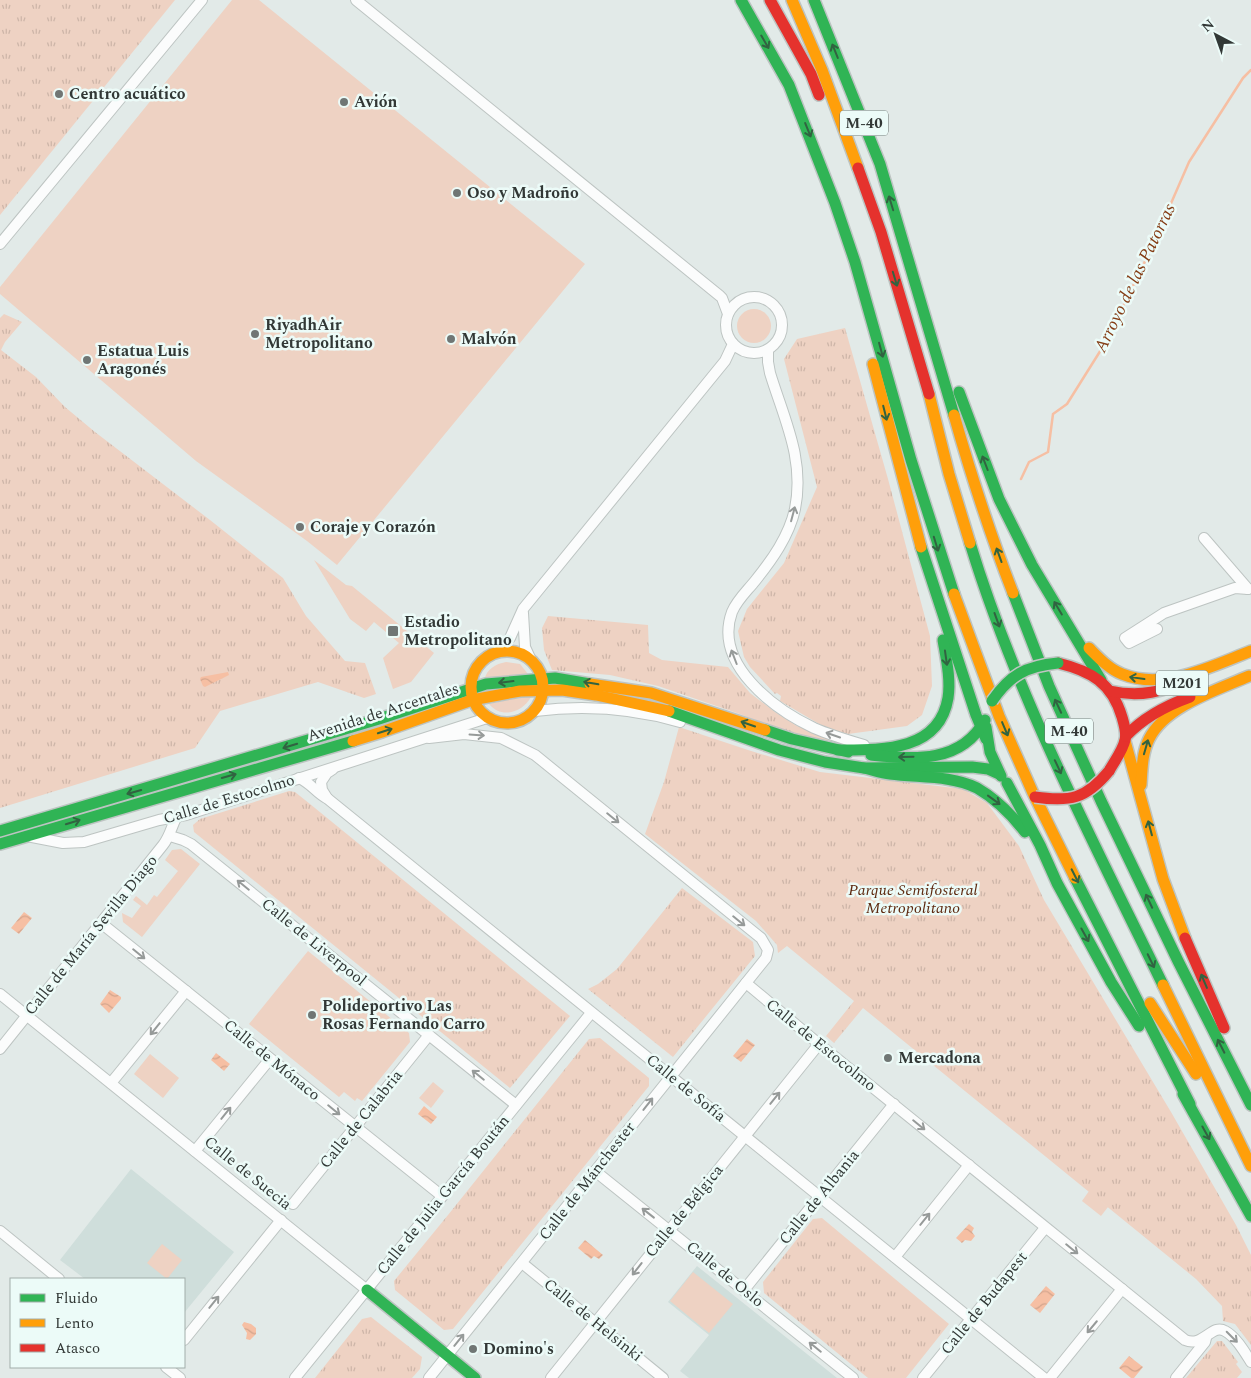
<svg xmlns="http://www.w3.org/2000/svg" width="1251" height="1378" font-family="Spectral,serif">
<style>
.built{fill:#cfdedb}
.green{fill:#eed2c3}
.park{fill:url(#park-tufts)}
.water{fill:url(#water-waves)}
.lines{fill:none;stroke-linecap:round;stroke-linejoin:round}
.stream{stroke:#f6bfa3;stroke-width:2.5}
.street-casing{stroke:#bdc4c2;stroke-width:12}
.fast-casing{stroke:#bdc4c2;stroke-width:14}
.slow-casing{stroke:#bdc4c2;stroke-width:14}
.jam-casing{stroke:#bdc4c2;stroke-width:14}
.street{stroke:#fbfcfc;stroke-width:10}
.fast{stroke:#30b455;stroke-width:11}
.slow{stroke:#ff9f0a;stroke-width:11}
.jam{stroke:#e5322d;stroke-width:11}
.fast-bridge-casing{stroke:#c0c5c3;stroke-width:14;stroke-linecap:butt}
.jam-bridge-casing{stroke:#c0c5c3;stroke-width:14;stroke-linecap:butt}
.fast-bridge{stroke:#30b455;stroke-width:11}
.jam-bridge{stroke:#e5322d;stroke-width:11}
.oneway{stroke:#316341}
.oneway2{stroke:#969a99}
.poi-dot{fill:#707674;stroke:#ecfbf8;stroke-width:2}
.labels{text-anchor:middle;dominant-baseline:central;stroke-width:5;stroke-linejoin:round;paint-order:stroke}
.shield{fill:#ecfbf8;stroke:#6a7270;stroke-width:1}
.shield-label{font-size:15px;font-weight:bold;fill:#323836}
.poi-label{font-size:16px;font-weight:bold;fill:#323836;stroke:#ecfbf8;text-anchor:start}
.street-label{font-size:16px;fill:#323836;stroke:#ecfbf8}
.park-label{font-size:16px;font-style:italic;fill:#5e2a10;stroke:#ecfbf8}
.water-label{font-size:18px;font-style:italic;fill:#843c14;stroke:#ecfbf8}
</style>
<defs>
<pattern id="park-tufts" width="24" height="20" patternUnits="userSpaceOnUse" patternTransform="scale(1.25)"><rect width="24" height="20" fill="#eed2c3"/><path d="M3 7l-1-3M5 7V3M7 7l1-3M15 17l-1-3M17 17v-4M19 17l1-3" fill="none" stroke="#cdb5a8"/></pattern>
<pattern id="water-waves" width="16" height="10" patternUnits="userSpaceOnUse" patternTransform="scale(1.25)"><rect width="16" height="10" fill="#f6bfa3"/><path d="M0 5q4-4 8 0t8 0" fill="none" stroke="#d3a58d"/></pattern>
</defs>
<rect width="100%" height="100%" fill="#e2eae8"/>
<g class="built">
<path d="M131,1169L234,1252L184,1313V1279H85L60,1260Z"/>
<path d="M697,1266L837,1378H689L680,1371L709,1335L668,1302Z"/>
</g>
<g class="green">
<path d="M232,0H259L585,264L337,565L307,541L196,461L0,294V287Z"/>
<circle cx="754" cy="326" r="17"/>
<path d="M314,560L346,585L352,586L434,653L411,682L393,689L383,658L399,643L374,622L366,631L350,619Z"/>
<path d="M506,662L520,664L528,674L484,680C487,669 495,664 506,662Z"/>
<path d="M531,697C522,713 501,719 489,704L512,699Z"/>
<path d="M181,849L200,864L142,937L123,922L122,913L132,918L141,906L133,900L136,896L147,905L154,895L157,897L178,871L165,860L172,850Z"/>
<path d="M308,951L409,1033L410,1042L362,1101L357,1098L355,1101L344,1092L339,1097L249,1024Z"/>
<path d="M150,1054L179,1078L163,1098L134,1074Z"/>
<path d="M433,1082L444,1091L431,1108L419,1098Z"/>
<path d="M1089,1191L1108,1207L1101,1216L1082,1201Z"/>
<path d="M162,1244L182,1260L167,1279L147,1263Z"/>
<path d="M693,1272L733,1304L709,1333L670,1301Z"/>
</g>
<g class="park">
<path d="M0,0H175L0,215Z"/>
<path d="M4,314L22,322L5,342L1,350L36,377L65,407L95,432L210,520L283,578L306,616L345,661L365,663L376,694L364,698L318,682L220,711L195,748L0,808V318Z"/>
<path d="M845,328L888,479L930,636L932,686L922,715L907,726L848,734L826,728L780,701L781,696L777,693L775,694L750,667L744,657L738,631L747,609L784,563L817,487L784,359L797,339Z"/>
<path d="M548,616L648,625L649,653L662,660L728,667L750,693L775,712L797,726L832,737L831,741L792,734L737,713L658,686L610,675L552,670L544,650L542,628Z"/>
<path d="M679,727L748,750L820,772L963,789L987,803L1019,846L1044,900L1171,1112L1236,1225L1251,1255V1345L1235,1324L1223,1321L1222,1306L1196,1279L863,1008L834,1043L826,1036L854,1001L787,946L778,953L777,945L756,921L645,834L664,782Z"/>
<path d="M289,791L295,792L310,804L570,1016L510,1088L194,832L193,825L200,819Z"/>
<path d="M682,888L753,942L755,956L673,1057L588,989L598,984L617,969Z"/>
<path d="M600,1038L649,1078V1086L453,1329L444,1330L395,1290L394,1281L448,1215L589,1039Z"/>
<path d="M822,1218L949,1324L906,1378H868L764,1293L763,1282L813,1219Z"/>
<path d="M371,1317L422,1357L420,1369L412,1378H315L362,1319Z"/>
<path d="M1217,1341H1222L1238,1362L1236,1364L1242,1372L1237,1378H1186Z"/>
</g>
<g class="water">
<path d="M228,672L229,675L205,687L203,686L200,679L201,677Z"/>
<path d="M24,912L32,918L19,934L11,928Z"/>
<path d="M110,990L121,997V999L109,1013L100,1004Z"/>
<path d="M747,1039L755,1045L741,1062L733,1056Z"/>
<path d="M216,1053L230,1064L224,1071L211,1060Z"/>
<path d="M424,1106L437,1117L431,1124L418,1114Z"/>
<path d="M969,1224L974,1228L972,1232L975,1236L971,1241L965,1240L962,1243L956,1238Z"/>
<path d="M585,1240L603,1255L599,1259L594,1256L591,1259L578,1248Z"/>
<path d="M1046,1286L1055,1294L1040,1313L1030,1305Z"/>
<path d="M244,1322L251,1324L256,1328V1334L250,1340L246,1339L247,1333L242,1325Z"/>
<path d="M1129,1356L1143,1367L1134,1378H1131L1119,1368Z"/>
</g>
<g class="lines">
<path class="stream" d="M1021,479L1029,462L1048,452L1053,414L1067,404L1104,345L1152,247L1189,162L1243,78L1251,70"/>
<g class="street-casing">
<g id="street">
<path d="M356,0L720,296L722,298L728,314"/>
<path d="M0,244L202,0"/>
<circle cx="754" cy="325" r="28"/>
<path d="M768,350V362L770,373C784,419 805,459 795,509C789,536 772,560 755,581C747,591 737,600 732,612C713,664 774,709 814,728C830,735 847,740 864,745"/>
<path d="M1204,538L1248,589"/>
<path d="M523,613L525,647L531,660"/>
<path d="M1157,629L1129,643L1125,638L1164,613L1235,588L1248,589"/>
<path d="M497,652L510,638L523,609L725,361L733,344"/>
<path d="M535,711C584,705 632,708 680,722"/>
<path d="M429,738L464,734L501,738L535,755L761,938L768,950L766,958L429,1378"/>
<path d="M299,778C310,782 316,793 328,799L1044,1378"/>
<path d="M327,798L322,790L321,782L327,773L333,769"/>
<path d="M170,836L183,840L191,844L516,1105"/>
<path d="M32,837L63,843L84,842L159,820L186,815L487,718"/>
<path d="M101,923L442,1196"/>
<path d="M746,983L819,1044L1185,1340C1203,1348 1212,1323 1225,1331C1236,1337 1244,1351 1251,1362"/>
<path d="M0,994L367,1290"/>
<path d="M0,1049L163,845C170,836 171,828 176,818"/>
<path d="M111,1083L186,991"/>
<path d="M195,1151L270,1059"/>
<path d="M595,1171L853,1378"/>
<path d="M293,1204L429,1035"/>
<path d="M0,1231L59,1279"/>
<path d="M895,1257L969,1165"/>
<path d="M522,1263L663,1378"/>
<path d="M744,1290L894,1104"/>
<path d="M184,1340L281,1220"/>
<path d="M166,1367L180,1378"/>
<path d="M295,1378L591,1013"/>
<path d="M551,1378L819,1044"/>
<path d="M923,1378L1045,1228"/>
<path d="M1050,1378L1122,1289"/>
<path d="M1176,1378L1205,1342L1206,1338"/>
</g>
</g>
<g class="fast-casing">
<g id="fast">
<path d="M741,0L789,85L835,203L855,262L911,460L954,594"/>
<path d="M814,0L880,164L954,415"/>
<path d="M959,392L999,499L1032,565L1101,680"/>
<path d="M970,543C1017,697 1093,841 1163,985"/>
<path d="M921,547L976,715L986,739"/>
<path d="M1013,593L1049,686L1101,801L1178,961L1251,1105"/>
<path d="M669,711L779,750L825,762L864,768L972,767L988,769L999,774"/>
<path d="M986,727L990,752L1001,776"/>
<path d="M765,730L792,739L848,752"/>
<path d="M838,750C881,750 939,752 948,698C951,679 946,658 943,640"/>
<path d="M871,755C914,759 961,764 985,720"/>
<path d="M864,768C873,770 881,773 890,774C919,778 950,775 977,788C996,799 1012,815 1025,832"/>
<path d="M1007,783L1040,845L1057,883L1111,982L1139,1026"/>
<path d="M0,831L379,719L486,684L555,678L590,684"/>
<path d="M0,844L353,741"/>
<path d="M1075,878L1190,1104"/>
<path d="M1183,1094L1251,1216"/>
<path d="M367,1290L475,1378"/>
</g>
</g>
<g class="slow-casing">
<g id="slow">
<path d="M792,0L822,70L858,168"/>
<path d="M873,364L921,547"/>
<path d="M929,394L949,474L970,543"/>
<path d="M954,415C971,475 990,534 1013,593"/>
<path d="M954,594L999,716L1033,793L1075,878"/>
<path d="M1089,648C1099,658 1109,669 1122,674C1164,691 1212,666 1251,651"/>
<circle cx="507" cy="687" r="36"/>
<path d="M590,684L651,693L765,730"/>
<path d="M353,741L382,732L472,700L520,691L562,690L596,695L669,711"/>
<path d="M1125,741L1163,879L1185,938"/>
<path d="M1141,785C1142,770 1142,753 1149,739C1165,706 1217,690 1249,676"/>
<path d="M1163,985L1251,1166"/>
<path d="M1150,1003L1196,1074"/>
</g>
</g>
<g class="jam-casing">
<g id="jam">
<path d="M770,0L811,74L819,95"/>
<path d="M858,168L881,232L929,394"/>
<path d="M1058,663C1091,671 1112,683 1122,717C1124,724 1127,733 1125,740C1123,750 1114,762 1109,771"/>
<path d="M1110,691C1142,698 1161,691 1191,680"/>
<path d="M1126,736C1144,717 1165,706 1190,697"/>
<path d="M1185,938L1224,1028"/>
</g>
</g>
<use href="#street" class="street"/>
<use href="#fast" class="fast"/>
<use href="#slow" class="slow"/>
<use href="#jam" class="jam"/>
<g class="fast-bridge-casing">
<path id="fast-bridge" d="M992,701C1010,675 1026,666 1058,663"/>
</g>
<g class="jam-bridge-casing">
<path id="jam-bridge" d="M1035,797C1070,802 1086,799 1109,771"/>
</g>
<use href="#fast-bridge" class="fast-bridge"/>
<use href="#jam-bridge" class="jam-bridge"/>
</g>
<defs><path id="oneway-shaft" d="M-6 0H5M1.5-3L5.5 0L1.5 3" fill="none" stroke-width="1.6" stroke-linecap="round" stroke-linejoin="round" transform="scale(1.25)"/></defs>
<g class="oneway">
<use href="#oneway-shaft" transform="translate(765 42) rotate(60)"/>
<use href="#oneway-shaft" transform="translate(835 51) rotate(-112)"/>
<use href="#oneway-shaft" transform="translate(808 130) rotate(68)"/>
<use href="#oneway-shaft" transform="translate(891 203) rotate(-107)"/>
<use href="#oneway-shaft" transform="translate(895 279) rotate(73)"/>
<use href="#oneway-shaft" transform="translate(881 350) rotate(75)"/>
<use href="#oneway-shaft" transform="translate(885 413) rotate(76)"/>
<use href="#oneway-shaft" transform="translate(985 463) rotate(-111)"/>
<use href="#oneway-shaft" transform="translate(936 544) rotate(73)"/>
<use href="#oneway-shaft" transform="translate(999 555) rotate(-110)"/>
<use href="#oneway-shaft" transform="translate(1058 608) rotate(-121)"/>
<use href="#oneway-shaft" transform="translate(997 620) rotate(70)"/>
<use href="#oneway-shaft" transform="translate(946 658) rotate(82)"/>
<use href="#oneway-shaft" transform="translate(1137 678) rotate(-172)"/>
<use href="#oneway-shaft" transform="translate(506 682) rotate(173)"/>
<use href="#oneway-shaft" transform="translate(591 683) rotate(-170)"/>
<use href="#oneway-shaft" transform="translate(1058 706) rotate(-115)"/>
<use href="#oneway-shaft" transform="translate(748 724) rotate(-161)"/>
<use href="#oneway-shaft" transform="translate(1005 729) rotate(67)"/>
<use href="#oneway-shaft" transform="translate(385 731) rotate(-18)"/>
<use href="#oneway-shaft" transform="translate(290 746) rotate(163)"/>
<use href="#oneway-shaft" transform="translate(1146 747) rotate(-74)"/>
<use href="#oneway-shaft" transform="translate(906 757) rotate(179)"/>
<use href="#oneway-shaft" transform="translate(1058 767) rotate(65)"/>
<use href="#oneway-shaft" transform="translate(229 776) rotate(-16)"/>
<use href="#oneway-shaft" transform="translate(134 792) rotate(164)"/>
<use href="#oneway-shaft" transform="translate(994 800) rotate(36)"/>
<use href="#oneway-shaft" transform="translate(73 822) rotate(-17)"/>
<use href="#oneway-shaft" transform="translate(1150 828) rotate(-105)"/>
<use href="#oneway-shaft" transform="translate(1075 876) rotate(63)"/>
<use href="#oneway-shaft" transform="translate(1149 901) rotate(-115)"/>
<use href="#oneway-shaft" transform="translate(1085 935) rotate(61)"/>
<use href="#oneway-shaft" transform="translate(1151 961) rotate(64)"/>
<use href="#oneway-shaft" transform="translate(1204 981) rotate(-113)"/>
<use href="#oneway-shaft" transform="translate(1221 1046) rotate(-117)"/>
<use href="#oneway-shaft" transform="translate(1206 1133) rotate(61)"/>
</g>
<g class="oneway2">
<use href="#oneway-shaft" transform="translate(793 514) rotate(-75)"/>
<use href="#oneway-shaft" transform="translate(734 657) rotate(-111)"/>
<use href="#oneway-shaft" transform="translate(477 735) rotate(4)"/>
<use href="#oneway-shaft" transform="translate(833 735) rotate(-161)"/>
<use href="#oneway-shaft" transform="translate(613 818) rotate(39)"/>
<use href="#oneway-shaft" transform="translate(243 885) rotate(-141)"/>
<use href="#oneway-shaft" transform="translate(739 921) rotate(39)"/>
<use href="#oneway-shaft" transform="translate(139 954) rotate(39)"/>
<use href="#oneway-shaft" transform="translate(155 1029) rotate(129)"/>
<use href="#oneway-shaft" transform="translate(478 1075) rotate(-141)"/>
<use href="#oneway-shaft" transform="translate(775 1098) rotate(-51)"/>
<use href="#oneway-shaft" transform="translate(648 1104) rotate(-52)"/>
<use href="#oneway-shaft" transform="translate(334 1110) rotate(39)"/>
<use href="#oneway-shaft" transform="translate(226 1113) rotate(-51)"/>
<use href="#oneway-shaft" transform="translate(919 1125) rotate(39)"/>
<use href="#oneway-shaft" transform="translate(648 1213) rotate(-142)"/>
<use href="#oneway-shaft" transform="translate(925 1219) rotate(-51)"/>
<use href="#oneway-shaft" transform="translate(1072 1249) rotate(39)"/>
<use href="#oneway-shaft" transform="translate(637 1269) rotate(128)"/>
<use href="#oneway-shaft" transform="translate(214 1302) rotate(-51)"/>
<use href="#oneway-shaft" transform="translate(1092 1327) rotate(130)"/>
<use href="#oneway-shaft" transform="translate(1232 1337) rotate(45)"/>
<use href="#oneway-shaft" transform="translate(459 1340) rotate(-51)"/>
<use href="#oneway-shaft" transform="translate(815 1347) rotate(-141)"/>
</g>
<g class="poi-dot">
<circle cx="59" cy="94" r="5"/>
<circle cx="344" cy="102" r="5"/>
<circle cx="457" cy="193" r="5"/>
<circle cx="255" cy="334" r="5"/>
<circle cx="451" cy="339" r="5"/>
<circle cx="87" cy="360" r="5"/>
<circle cx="300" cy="527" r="5"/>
<rect x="387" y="625" width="12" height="12" rx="2.5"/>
<circle cx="312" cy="1015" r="5"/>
<circle cx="888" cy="1058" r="5"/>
<circle cx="473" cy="1349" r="5"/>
</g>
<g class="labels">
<g class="shield">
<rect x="840" y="110.5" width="48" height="25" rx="4"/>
<rect x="1156" y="670.5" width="52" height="25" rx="4"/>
<rect x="1045" y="718.5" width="48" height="25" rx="4"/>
</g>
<g class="shield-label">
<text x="864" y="123">M-40</text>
<text x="1182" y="683">M201</text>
<text x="1069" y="731">M-40</text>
</g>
<g class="poi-label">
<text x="69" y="94">Centro acuático</text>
<text x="354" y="102">Avión</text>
<text x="467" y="193">Oso y Madroño</text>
<text x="265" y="325">RiyadhAir<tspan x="265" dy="18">Metropolitano</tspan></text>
<text x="461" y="339">Malvón</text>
<text x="97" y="351">Estatua Luis<tspan x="97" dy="18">Aragonés</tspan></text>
<text x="310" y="527">Coraje y Corazón</text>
<text x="404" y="622">Estadio<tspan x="404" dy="18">Metropolitano</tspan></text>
<text x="322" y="1006">Polideportivo Las<tspan x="322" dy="18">Rosas Fernando Carro</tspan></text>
<text x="898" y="1058">Mercadona</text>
<text x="483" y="1349">Domino's</text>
</g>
<g class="street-label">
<text transform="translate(383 712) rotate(-18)">Avenida de Arcentales</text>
<text transform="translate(229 799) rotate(-17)">Calle de Estocolmo</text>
<text transform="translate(91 935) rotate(-51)">Calle de María Sevilla Diago</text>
<text transform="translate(314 942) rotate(39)">Calle de Liverpool</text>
<text transform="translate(821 1045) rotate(39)">Calle de Estocolmo</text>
<text transform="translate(272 1060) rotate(39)">Calle de Mónaco</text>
<text transform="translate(686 1088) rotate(39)">Calle de Sofía</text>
<text transform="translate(361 1119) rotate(-51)">Calle de Calabria</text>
<text transform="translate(248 1173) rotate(39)">Calle de Suecia</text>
<text transform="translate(587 1181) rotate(-52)">Calle de Mánchester</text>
<text transform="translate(443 1195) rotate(-51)">Calle de Julia García Boután</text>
<text transform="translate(819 1197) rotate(-51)">Calle de Albania</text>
<text transform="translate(684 1211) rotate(-51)">Calle de Bélgica</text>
<text transform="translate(725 1274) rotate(39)">Calle de Oslo</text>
<text transform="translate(984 1303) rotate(-51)">Calle de Budapest</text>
<text transform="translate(593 1320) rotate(39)">Calle de Helsinki</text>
</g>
<g class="park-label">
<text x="913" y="890">Parque Semifosteral<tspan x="913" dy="18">Metropolitano</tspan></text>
</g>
<g class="water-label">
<text transform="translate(1135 278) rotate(-64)">Arroyo de las Patorras</text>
</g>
</g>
<rect x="10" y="1278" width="175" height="90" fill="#ecfbf8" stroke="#a2adaa"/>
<rect x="20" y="1294" width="25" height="8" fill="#30b455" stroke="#a2adaa"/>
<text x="55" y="1303" font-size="15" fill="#323836">Fluido</text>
<rect x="20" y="1319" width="25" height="8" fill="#ff9f0a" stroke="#a2adaa"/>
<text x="55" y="1328" font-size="15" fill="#323836">Lento</text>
<rect x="20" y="1344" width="25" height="8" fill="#e5322d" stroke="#a2adaa"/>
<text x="55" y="1353" font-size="15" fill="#323836">Atasco</text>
<g transform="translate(1216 35) rotate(319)" stroke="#ecfbf8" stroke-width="4" paint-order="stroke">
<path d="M0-4L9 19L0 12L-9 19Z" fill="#323836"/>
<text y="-8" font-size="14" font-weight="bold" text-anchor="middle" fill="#323836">N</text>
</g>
</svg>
